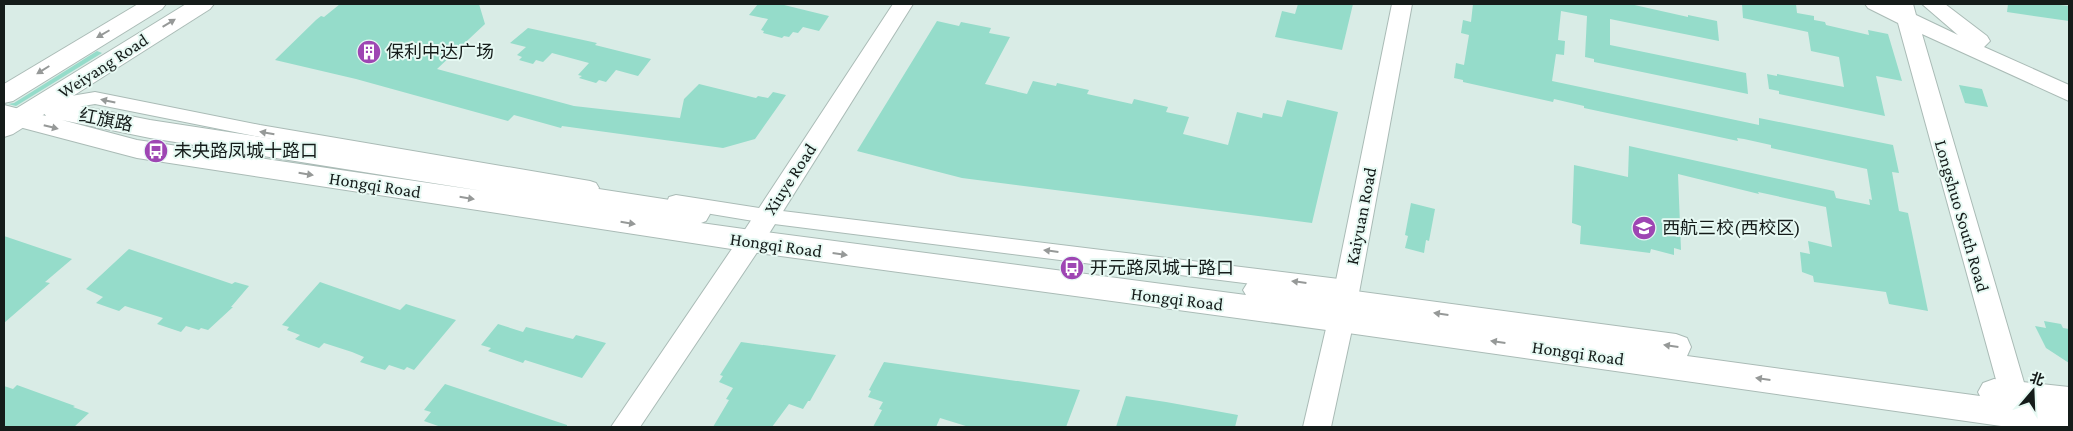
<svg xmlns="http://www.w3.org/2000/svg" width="2073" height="431" font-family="'Crimson Pro','Noto Sans SC',serif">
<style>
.building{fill:#95dcca}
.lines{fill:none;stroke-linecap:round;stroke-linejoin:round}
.minor-casing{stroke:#aabbb6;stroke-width:2}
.tertiary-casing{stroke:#aabbb6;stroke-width:2}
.secondary-casing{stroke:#aabbb6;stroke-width:2}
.primary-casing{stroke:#aabbb6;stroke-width:2}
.minor{fill:#fff;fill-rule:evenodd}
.tertiary{fill:#fff;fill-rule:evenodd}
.secondary{fill:#fff;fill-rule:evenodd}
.primary{fill:#fff;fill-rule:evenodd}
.oneway{fill:#969998}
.labels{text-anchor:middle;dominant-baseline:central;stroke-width:4;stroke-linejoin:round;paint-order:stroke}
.poi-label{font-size:18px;fill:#151c1a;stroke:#e6f9f3;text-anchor:start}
.street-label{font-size:18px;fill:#151c1a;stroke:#e6f9f3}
</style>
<rect width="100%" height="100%" fill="#d9ece6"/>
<g class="building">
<path d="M340,4H479L485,24L437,69L574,106L680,118L684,99L699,84L756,98L758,96L768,98L773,92L786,95L755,139L723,148L562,126L561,128L514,115L508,121L356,79L275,60L316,20L321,16L324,17Z"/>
<path d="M758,4H780L829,16L819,31L803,27L798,33L793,32L789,37L784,36L782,38L763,33L764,31L761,30L768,19L749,15Z"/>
<path d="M1298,4H1353L1342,50L1275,37L1282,11L1295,14Z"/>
<path d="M1473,4H1630L1688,17V15L1717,21L1719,41L1610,19V45L1746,73L1748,94L1594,62V59L1585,57L1587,16L1561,11L1558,40L1565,41L1564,55L1556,54L1552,81L1759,125V118L1893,145L1899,173L1892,172L1899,211L1908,213L1928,311L1889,304L1886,292L1814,282L1813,276L1802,272L1800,252L1810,254L1808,241L1832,247L1826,207L1758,192L1759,194L1678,174L1681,250L1674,248V255L1651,249L1650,253L1580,244L1581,226L1572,223L1574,165L1628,177L1629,146L1834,191L1836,198L1870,205L1869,199L1872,200L1867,169L1771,148V145L1744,139L1737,138L1738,141L1584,108V106L1554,99L1553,102L1463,82V80L1454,78L1456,63L1464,65L1469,35L1461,33L1463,20L1471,22Z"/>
<path d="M1742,4H1796L1797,13L1814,16V20L1825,22L1826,25L1869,35L1868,30L1888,34L1902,81L1876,76L1885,116L1779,94V91L1769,89L1767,74L1777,76V74L1844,87L1839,57L1811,51L1808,32L1743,18Z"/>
<path d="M2008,4H2051L2069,6V21L2007,12Z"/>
<path d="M937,21L959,26L961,22L991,28L989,33L1010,37L985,84L1027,94L1033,81L1056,86L1057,83L1089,90L1087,94L1132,104L1134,99L1168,107L1166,112L1189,117L1183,134L1228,145L1237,112L1262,118L1263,113L1282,117L1287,100L1338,112L1312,223L962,178L857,151Z"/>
<path d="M528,28L597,43L595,45L651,59L638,76L616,70L606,82L599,80L596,83L579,78L582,76L578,75L589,63L552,53L543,62L536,60L533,64L519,60L522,57L517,55L526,47L510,43Z"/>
<path d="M97,51L102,53L16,106L8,104L14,103Z"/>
<path d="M1959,85L1982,89L1988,107L1965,103Z"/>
<path d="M1411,203L1435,209L1429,241L1426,240L1424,253L1405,248L1408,236L1405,235Z"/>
<path d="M4,236L72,259L45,282L50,283L4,323Z"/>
<path d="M129,249L232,284L235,282L249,286L231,307H233L208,330L201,328L199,330L186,326L181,332L157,324L163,318L125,306L119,311L96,303L103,297L86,289Z"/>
<path d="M320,282L400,310L406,304L456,320L414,370L407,367L404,370L389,365L385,370L360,362L364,357L352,352L324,343L319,348L295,339L300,335L287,330L289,327L282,325Z"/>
<path d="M2044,321L2061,324L2063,328L2069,329V363L2046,348L2035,326L2046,328Z"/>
<path d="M498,324L523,332L526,327L573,339L576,335L606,343L582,378L525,360L523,363L488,351L491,348L481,345Z"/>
<path d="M741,342L836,355L810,401H808L803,409L789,404L772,427H713L729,400L726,399L733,388L719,382L723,376L720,375Z"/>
<path d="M884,362L1080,390L1066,427H969L940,418L936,427H873L882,410L879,409L883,402L868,397L871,391L869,390Z"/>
<path d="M445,384L567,425V427H441L424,421L431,412L424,410Z"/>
<path d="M17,385L75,406L73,407L89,413L74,427H4V386L13,389Z"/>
<path d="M1126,396L1166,402L1238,415L1235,427H1116Z"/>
</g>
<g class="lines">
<g class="minor-casing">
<g id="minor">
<path d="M95,92L260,125L590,181L596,183L599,188L596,193L590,195L260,137L95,104L41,113L35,111L32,107L35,103L41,101Z"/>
<path d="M676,195L766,209L1347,280L1354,282L1357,288L1354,294L1347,296L766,223L669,207L667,202L669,197Z"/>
</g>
</g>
<g class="tertiary-casing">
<g id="tertiary">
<path d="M893,4H913L760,248L640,427H611L742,234Z"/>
<path d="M1392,4H1412L1354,320L1331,427H1303L1328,320Z"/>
<path d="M1865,4H1913L1916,15L1958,35L1922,4H1945L1987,36L1990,41L1984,47L2069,85V101L1922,34L2037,427H2009L1898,23L1868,8Z"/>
</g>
</g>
<g class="secondary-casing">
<path id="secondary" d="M55,101L150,120L696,204L706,207L710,214L706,221L701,223L751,230L1246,295L1243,290L1248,282L1258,278L1676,334L1687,338L1691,347L1687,356L1980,396L1978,392L1983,383L1994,379L2069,387V427H2008L1341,332L751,252L137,158L4,123V105L46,116L42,110L46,104ZM62,120L150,138L483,191L137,140Z"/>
</g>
<g class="primary-casing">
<g id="primary">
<path d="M138,4H166L162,9L13,101L4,103V84Z"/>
<path d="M186,4H214L210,9L13,134L4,137V116Z"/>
</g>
</g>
<use href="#minor" class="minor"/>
<use href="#tertiary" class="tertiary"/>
<use href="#secondary" class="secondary"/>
<use href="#primary" class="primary"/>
</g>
<defs><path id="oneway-solid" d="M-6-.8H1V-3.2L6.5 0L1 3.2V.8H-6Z" transform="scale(1.25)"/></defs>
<g class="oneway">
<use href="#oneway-solid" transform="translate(169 23) rotate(-31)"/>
<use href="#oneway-solid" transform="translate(103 34) rotate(150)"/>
<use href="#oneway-solid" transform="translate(43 70) rotate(148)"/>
<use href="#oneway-solid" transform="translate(108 101) rotate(-168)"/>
<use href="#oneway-solid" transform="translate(51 127) rotate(14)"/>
<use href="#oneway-solid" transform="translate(267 133) rotate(-170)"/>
<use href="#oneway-solid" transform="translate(306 174) rotate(9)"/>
<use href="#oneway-solid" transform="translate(467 198) rotate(9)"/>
<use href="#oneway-solid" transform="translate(628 223) rotate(9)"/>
<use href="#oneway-solid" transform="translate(1051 251) rotate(-173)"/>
<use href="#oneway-solid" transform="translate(840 254) rotate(8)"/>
<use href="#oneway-solid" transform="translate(1299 282) rotate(-173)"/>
<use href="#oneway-solid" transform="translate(1441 314) rotate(-172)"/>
<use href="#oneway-solid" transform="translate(1498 342) rotate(-172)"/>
<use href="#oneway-solid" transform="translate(1671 346) rotate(-172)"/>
<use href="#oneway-solid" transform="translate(1763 379) rotate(-172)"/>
</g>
<defs>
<g id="building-disc" transform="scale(1.25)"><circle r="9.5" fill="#9e46b3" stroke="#e6f9f3"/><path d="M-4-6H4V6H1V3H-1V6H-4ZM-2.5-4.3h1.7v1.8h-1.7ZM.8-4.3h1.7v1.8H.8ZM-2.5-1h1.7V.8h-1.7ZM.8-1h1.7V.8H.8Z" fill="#fff"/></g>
<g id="bus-disc" transform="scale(1.25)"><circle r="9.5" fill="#9e46b3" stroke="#e6f9f3"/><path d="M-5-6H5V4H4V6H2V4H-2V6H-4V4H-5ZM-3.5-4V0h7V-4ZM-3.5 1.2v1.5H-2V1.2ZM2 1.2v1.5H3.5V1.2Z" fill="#fff"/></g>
<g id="school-disc" transform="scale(1.25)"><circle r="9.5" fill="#9e46b3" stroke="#e6f9f3"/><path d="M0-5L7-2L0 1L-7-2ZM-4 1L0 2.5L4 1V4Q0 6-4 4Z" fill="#fff"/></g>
</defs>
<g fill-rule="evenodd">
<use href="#building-disc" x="369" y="52"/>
<use href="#bus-disc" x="156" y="151"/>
<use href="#school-disc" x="1644" y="228"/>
<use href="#bus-disc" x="1072" y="268"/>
</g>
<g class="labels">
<g class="poi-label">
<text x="386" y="52">保利中达广场</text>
<text x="174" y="151">未央路凤城十路口</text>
<text x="1662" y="228">西航三校(西校区)</text>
<text x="1090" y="268">开元路凤城十路口</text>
</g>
<g class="street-label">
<text transform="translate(103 66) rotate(-33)">Weiyang Road</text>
<text transform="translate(106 120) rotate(11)">红旗路</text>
<text transform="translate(790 179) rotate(-57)">Xiuye Road</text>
<text transform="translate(375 185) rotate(9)">Hongqi Road</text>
<text transform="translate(1361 216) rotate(-79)">Kaiyuan Road</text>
<text transform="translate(1962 216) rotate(74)">Longshuo South Road</text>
<text transform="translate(776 245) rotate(8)">Hongqi Road</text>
<text transform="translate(1177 299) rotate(7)">Hongqi Road</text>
<text transform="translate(1578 353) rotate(8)">Hongqi Road</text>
</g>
</g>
<rect width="2073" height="431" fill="none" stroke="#151c1a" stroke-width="10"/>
<g transform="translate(2033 391) rotate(19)" stroke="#e6f9f3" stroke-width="4" paint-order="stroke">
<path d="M0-4L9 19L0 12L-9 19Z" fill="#151c1a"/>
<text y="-8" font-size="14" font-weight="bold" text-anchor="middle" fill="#151c1a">北</text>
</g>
</svg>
